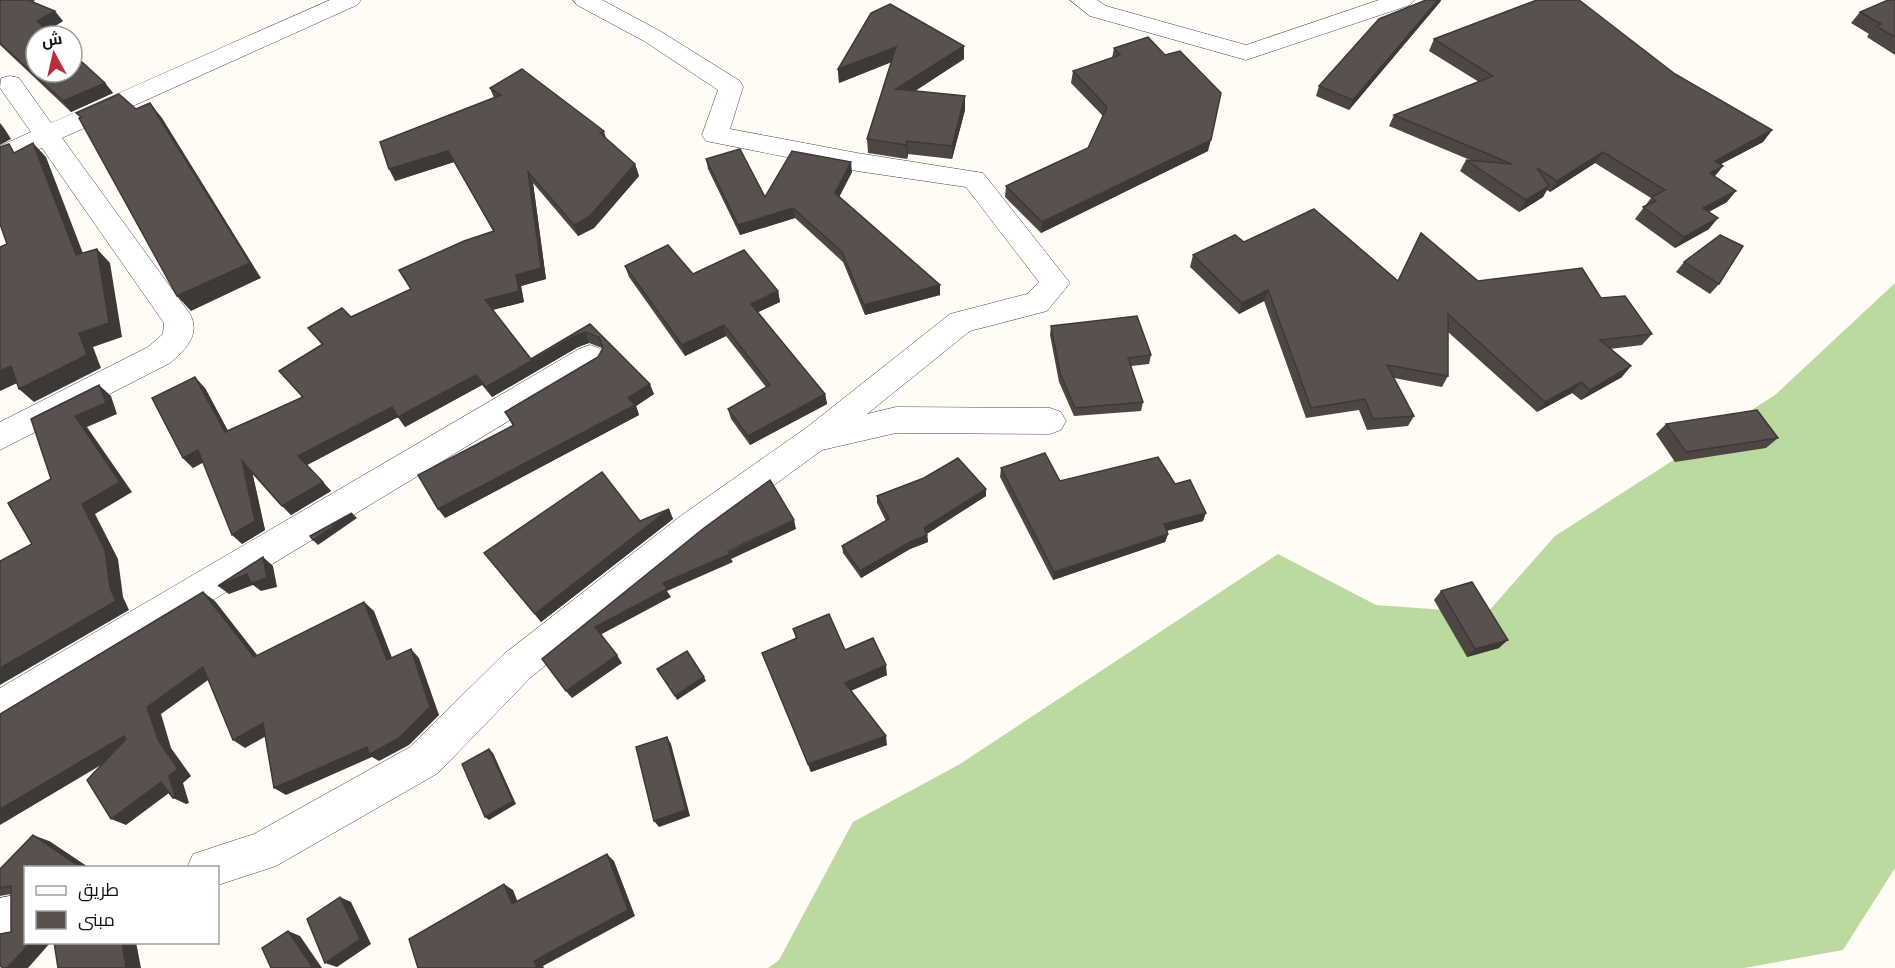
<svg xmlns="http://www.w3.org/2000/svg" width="1895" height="968" font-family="'Times New Roman',Cairo,serif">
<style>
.forest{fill:#bcd99f}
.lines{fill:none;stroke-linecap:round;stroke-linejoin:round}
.street-casing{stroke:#444;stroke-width:1}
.street{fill:#fff;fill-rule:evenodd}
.wall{fill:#4d4643}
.shaded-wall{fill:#3e3937}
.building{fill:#59514e;stroke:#3e3937;stroke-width:1.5}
</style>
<rect width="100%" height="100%" fill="#fefcf5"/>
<path class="forest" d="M1895,283V868L1843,950L1744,968H768L779,960L853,822L960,764L1278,554L1376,605L1487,613L1555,536L1775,395Z"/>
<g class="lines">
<g class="street-casing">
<g id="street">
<path d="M330,0H361L357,5L62,138L190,314C201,335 185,350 170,363L0,450V422L148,347L163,334L164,323L42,148L0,165V146L31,132L0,88L1,78L10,76L19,78L51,123Z"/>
<path d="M573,0H602L660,31L740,81L743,87L730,129L857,153L983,173L1070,283L1047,311L970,331L867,414L896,407L1050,408L1061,412L1066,421L1061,430L1050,434L896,433L822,450L706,535L530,678L438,773L276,866L218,885V868H187L193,854L254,834L410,747L504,654L682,515L806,428L950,314L1027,294L1039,282L966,187L857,171L706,141L702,135L718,90L644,41L577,5Z"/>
<path d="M1070,0H1097L1106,6L1246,45L1379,0H1414L1410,5L1246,60L1090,16Z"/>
<path d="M590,345L601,349L605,357L601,365L13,721L0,726V688L579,349Z"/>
<path d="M26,893V935L0,940V898Z"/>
</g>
</g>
<use href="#street" class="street"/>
</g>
<g class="wall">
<path d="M0,0H35L33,2L63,21L47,31L105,83L113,93L71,112L0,45Z"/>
<path d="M1426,0H1441L1440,2L1349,110L1316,96L1319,86Z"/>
<path d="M1895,0V55L1867,37L1869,34L1851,23L1860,12Z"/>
<path d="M1434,39L1675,74L1772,130L1763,142L1721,164L1723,166L1715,176L1727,202L1709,212V229L1675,248L1635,219L1651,198L1595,163L1550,192L1547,190L1543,197L1519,212L1460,171L1466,160H1470L1389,126L1394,115L1479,82L1429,51Z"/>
<path d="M964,46V59L914,91L965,96V110L952,159L908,154L907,159L868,153L867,139L891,62L839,83L838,69Z"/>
<path d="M1114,48L1208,151L1041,233L1005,197L1006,186L1088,148L1103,116L1071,83L1073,71L1112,58Z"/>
<path d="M490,88L604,131L606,138L635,164L639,176L594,228L578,236L533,183L546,279L521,286L524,302L493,310L531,359L590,324L654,394L636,406L639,415L445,518L513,426L505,412L598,357L602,348L589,343L578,347L492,397L482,385L405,427L398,417L307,465L331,491L291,515L252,472L265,530L242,544L203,462L193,468L183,458L205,388L228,431L302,397L279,371L322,345L308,328L351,317L411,289L493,231L454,162L395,181L494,98Z"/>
<path d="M706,159L765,197L852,172L839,197L940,295L865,315L843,262L795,218L740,235L708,169Z"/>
<path d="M1244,242L1398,281H1478L1601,298L1652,334L1642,345L1610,349L1622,377L1581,400L1572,393L1537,412L1448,332V376L1442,387L1394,378L1414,416L1408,426L1367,430L1359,410L1306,418L1264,301L1239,314L1190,267L1193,255Z"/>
<path d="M1684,262L1719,284L1710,294L1676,272Z"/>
<path d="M625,266L693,274L778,291L780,302L758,312L825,394L827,404L750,445L731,419L728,409L766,387L726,336L685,356L629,277Z"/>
<path d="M1051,326L1151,355L1149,364L1131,366L1143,402L1141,411L1074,416L1059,382L1050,335Z"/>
<path d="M1666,424L1778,438L1766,448L1675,462L1656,434Z"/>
<path d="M1001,468L1060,481L1175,484L1203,521L1167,531L1168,534L1165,542L1053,580L1000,477Z"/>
<path d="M877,496H986L927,534L928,542L910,549L861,578L843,553L842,546L886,521L877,503Z"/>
<path d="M669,509L673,519L541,622L484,553L640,521Z"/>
<path d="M1441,591L1499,648L1467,657L1434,600Z"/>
<path d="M793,629L845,650L887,675L851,691L887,745L811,772L762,653L796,639Z"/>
<path d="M49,841L88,867H26L11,932V894L0,896V869Z"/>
</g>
<g class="shaded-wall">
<path d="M1438,0H1441L1440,2L1349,110L1353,100Z"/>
<path d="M55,11L63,21L45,32L37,21Z"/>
<path d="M964,46V59L897,103L896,89Z"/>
<path d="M896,47L897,60L839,83L838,69Z"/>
<path d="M105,83L113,93L71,112L63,101Z"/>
<path d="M965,96V110L952,159V146Z"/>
<path d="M150,103L162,118L261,278L191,311L177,296Z"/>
<path d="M0,123L4,128L11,139L0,145Z"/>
<path d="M1772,130L1763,142L1706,172L1715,161Z"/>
<path d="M1211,140L1208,151L1041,233L1042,222Z"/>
<path d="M907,141L908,154L907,159L906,145Z"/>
<path d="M33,143L46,157L89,269L76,255Z"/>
<path d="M448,151L454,162L395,181L389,169Z"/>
<path d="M1603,152L1595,163L1550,192L1557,181Z"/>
<path d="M851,162L852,172L836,203L835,193Z"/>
<path d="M635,164L639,176L594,228L578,236L574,225Z"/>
<path d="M1723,166L1714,177L1710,173Z"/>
<path d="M528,172L533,183L546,279L521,286L524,302L491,310L485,300L516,275Z"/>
<path d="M1549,186L1543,197L1519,212L1526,200Z"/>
<path d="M1736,191L1727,202L1694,219L1703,208Z"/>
<path d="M793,208L795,218L740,235L738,225Z"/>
<path d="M1718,218L1709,229L1675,248L1684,237Z"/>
<path d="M97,249L110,263L122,337L93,347L101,368L34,402L19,389L79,333Z"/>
<path d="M940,285V295L865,315L864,305Z"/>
<path d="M1268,290L1264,301L1239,314L1242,303Z"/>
<path d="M778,291L780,302L754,314L751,304Z"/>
<path d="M724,325L726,336L685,356L682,345Z"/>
<path d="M585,332L589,343L578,347L492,397L486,387L573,337Z"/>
<path d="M11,366L26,379L0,391V371Z"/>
<path d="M1631,366L1622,377L1581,400L1590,390Z"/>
<path d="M476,375L482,385L405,427L398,417L307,465L298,456L392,407Z"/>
<path d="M195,377L205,388L234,442L225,432Z"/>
<path d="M1581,382L1572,393L1537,412L1545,402Z"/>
<path d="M650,384L654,394L636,406L639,415L445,518L438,509L628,398Z"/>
<path d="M99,385L111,396L117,414L87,427L132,492L95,514L118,559L123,597L129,610L0,685V668L110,588L82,504L75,416Z"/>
<path d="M825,394L827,404L750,445L748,436Z"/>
<path d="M198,450L208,460L193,468L183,458Z"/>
<path d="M242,461L252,471L265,530L242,544L232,535Z"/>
<path d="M323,482L331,491L291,515L282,506Z"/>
<path d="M986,489V496L924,535V528Z"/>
<path d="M669,509L673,519L541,622L535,614Z"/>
<path d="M352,513L357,518L318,545L313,540Z"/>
<path d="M1206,513L1203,521L1161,532L1164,524Z"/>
<path d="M794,520L796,529L731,559L733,562L667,591L671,597L600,635L595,627L663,583Z"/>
<path d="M1168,534L1165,542L1053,580L1054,572Z"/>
<path d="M927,535L928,542L910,549L861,578L860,571L910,542Z"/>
<path d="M263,557L273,566L277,587L261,591L253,585L229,594L218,586Z"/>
<path d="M203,592L215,601L265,665L254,657Z"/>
<path d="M364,602L374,611L396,668L387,660Z"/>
<path d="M1508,640L1499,648L1467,657L1475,649Z"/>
<path d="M411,649L419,658L439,715L409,745L379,761L372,757L286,795L274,788Z"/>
<path d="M617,655L622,663L572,698L566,691Z"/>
<path d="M886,665L887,675L847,692L845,683Z"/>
<path d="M203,667L215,675L161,714L171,748L191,776L183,783L189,803L186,804L173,798V790L126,825L111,819L169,776L147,707Z"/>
<path d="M704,677L706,681L677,700L675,696Z"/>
<path d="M263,723L275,731L245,748L233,740Z"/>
<path d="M124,736L138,743L0,825V809Z"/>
<path d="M886,736L887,745L811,772L808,764Z"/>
<path d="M667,737L671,744L690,816L659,827L654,821Z"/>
<path d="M489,749L493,753L516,804L489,820L485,817Z"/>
<path d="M33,835L49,841L88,867H80Z"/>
<path d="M607,854L614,861L635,916L543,966L544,968H537L534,961Z"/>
<path d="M504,884L513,890L521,910L512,904Z"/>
<path d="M340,897L351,902L371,944L337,967L325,963Z"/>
<path d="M288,931L300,936L322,968H313Z"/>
<path d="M31,942H51L28,968H7Z"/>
<path d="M122,942H136L141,968H126Z"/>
</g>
<g class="building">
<path d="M0,0H28L55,11L37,21L53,36H36V72H72V53L105,83L63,101L0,43Z"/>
<path d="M1426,0H1438L1353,100L1319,86L1379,19Z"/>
<path d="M1537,0H1579L1675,74L1772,130L1715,161L1723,166L1710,173L1736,191L1703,208L1718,218L1684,237L1643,207L1656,201L1652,197L1665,190L1603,152L1557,181L1537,168L1549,186L1526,200L1466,160L1512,164L1394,115L1493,76L1434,39Z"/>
<path d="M1888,0H1895V37L1876,26L1881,24L1860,12Z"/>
<path d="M890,4L964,46L896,89L965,96L952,146L907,141L906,145L867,139L896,47L838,69L871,13Z"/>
<path d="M1148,37L1165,55L1180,51L1221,93L1211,140L1042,222L1006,186L1088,148L1107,107L1073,71L1120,55L1114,48Z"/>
<path d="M522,69L604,131L600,133L635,164L589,217L574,225L528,172L541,268L516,275L519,291L485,300L531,359L590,324L650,384L628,398L635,405L438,509L418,475L514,425L505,412L598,357L603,348L599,337L585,332L573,337L486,387L476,375L398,417L392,407L298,456L323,482L282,506L242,461L255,521L232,535L198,450L183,458L152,398L195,377L225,432L303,397L279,371L323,344L308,328L342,308L351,317L411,289L399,270L464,241L494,231L448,151L389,169L380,142L501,95L490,88Z"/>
<path d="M119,94L136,109L150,103L250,263L177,296L79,118L81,117L76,113Z"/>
<path d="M33,143L76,255L97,249L109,323L79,333L87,355L19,389L11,366L0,371V247L7,244L0,224V147L9,144L14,153Z"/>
<path d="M740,149L765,197L792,151L851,162L835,193L940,285L864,305L842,252L793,208L738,225L706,159Z"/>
<path d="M1314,209L1398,281L1421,233L1478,281L1582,268L1601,298L1625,296L1652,334L1600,340L1631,366L1590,390L1581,382L1545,402L1448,314V376L1387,365L1414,416L1373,419L1365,399L1311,408L1268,290L1242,303L1193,255L1235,235L1244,242Z"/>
<path d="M1720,235L1743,246L1719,284L1684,262Z"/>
<path d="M668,245L693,274L744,250L778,291L751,304L825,394L748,436L728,409L770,385L724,325L682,345L625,266Z"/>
<path d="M1137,316L1151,355L1128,358L1143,402L1075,408L1060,373L1051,326Z"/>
<path d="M99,385L106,403L75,416L120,482L82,504L105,550L110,588L116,601L0,668V561L32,544L8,503L51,479L31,419Z"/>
<path d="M1757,410L1778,438L1686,452L1666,424Z"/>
<path d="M1045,453L1060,481L1158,457L1175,484L1190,480L1206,513L1164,524L1168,534L1054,572L1001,468Z"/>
<path d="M958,458L986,489L924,528L927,535L910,542L860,571L842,546L889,519L877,496L924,478Z"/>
<path d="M602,472L640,521L669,509L535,614L484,553Z"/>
<path d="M770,480L794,520L728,551L730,554L663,583L667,589L595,627L617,655L566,691L542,659L704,528Z"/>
<path d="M352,513L313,540L310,536Z"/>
<path d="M263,557L267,578L251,583L247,574L218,586Z"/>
<path d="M1472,582L1508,640L1475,649L1441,591Z"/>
<path d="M203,592L254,657L364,602L387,660L411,649L430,707L399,738L372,753L369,754L367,747L274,788L263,723L233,740L203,667L147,707L158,740L178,769L169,776L175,796L173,798L161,782L111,819L87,780L126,739L124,736L0,809V714Z"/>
<path d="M829,614L845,650L873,638L886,665L845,683L886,736L808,764L762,653L797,638L793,629Z"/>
<path d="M687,651L704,677L675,696L657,669Z"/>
<path d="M667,737L686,810L654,821L636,747Z"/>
<path d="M489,749L513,801L485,817L462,764Z"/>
<path d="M33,835L80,867H26V942H31L7,968H3L0,966V934L11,932V886L0,888V869Z"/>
<path d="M607,854L628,910L534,961L537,968H418L409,939L504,884L512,904Z"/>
<path d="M340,897L360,939L325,963L307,919Z"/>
<path d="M288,931L313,968H271L262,948Z"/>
<path d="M54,942H122L126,968H58Z"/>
</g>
<rect x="24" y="866" width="195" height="78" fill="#ffffff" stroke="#a0a0a0" stroke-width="1.5"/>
<rect x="36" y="886" width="30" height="9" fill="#ffffff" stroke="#a0a0a0" stroke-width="1.5"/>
<text x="78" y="896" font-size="18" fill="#111111">طريق</text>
<rect x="36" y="911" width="30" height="18" fill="#59514e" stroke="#a0a0a0" stroke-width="1.5"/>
<text x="78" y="926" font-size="18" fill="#111111">مبنى</text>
<g transform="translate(54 54) rotate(352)"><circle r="28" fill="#ffffff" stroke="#a0a0a0" stroke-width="1.5"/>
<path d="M0-4.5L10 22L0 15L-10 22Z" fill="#bb2e3e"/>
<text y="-9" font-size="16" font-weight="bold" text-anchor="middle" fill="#111111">ش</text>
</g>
</svg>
